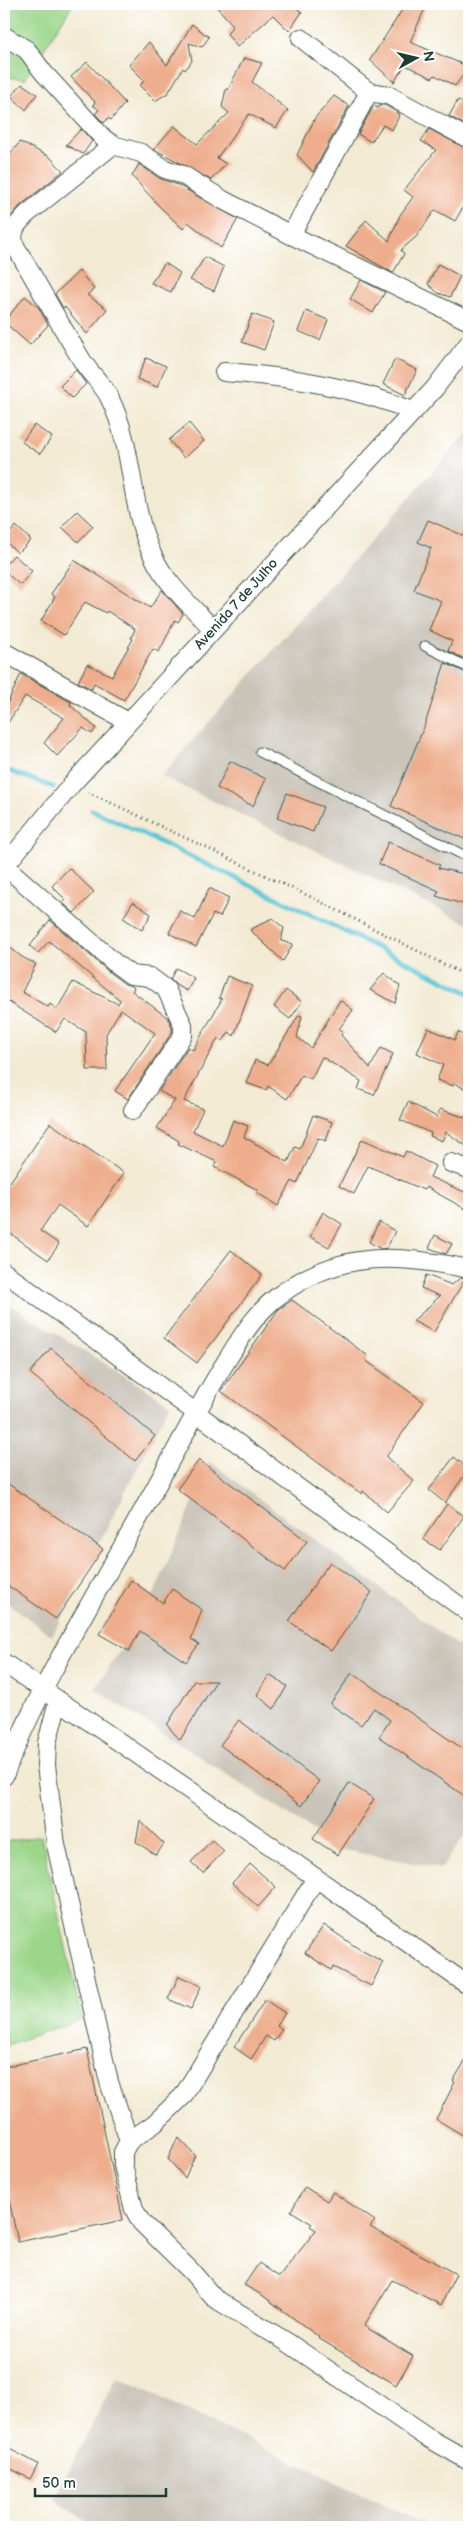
<svg xmlns="http://www.w3.org/2000/svg" width="473" height="2531" font-family="'Balsamiq Sans',sans-serif">
<style>
.industrial{fill:#c9c3b8}
.green{fill:#9bd68a;stroke:#5d8a5f}
.lines{fill:none;stroke-linecap:round;stroke-linejoin:round}
.stream{stroke:#5bc5d6;stroke-width:5}
.building{fill:#eeae8d}
.service-casing{stroke:#3f574c;stroke-width:11}
.minor-casing{stroke:#3f574c;stroke-width:20}
.path{stroke:#3f574c;stroke-width:3;stroke-dasharray:1 4;stroke-linecap:butt}
.service{stroke:#fff;stroke-width:9}
.minor{stroke:#fff;stroke-width:18}
.labels{text-anchor:middle;dominant-baseline:central;stroke-width:5;stroke-linejoin:round;paint-order:stroke}
.street-label{font-size:14px;fill:#1f3d34;stroke:#fff}
</style>
<rect width="100%" height="100%" fill="#fff"/>
<filter id="ink" filterUnits="userSpaceOnUse"><feTurbulence type="fractalNoise" baseFrequency=".02" numOctaves="2"/><feDisplacementMap in="SourceGraphic" scale="10" xChannelSelector="R" yChannelSelector="G"/><feConvolveMatrix kernelMatrix="1 2 1 2 8 2 1 2 1" color-interpolation-filters="sRGB"/></filter>
<filter id="wash" filterUnits="userSpaceOnUse"><feTurbulence type="fractalNoise" baseFrequency=".0096" numOctaves="4" result="noise"/><feDisplacementMap in="SourceGraphic" scale="20" xChannelSelector="R" yChannelSelector="G"/><feGaussianBlur stdDeviation="1.12" result="paint"/><feColorMatrix in="noise" values="0 0 0 0 0 0 0 0 0 0 0 0 0 0 0 0 0 1.4 0 .05"/><feComposite in="paint" operator="in"/></filter>
<g filter="url(#wash)">
<rect width="100%" height="100%" fill="#f3ead3"/>
<g class="industrial">
<path d="M469,431V924L161,776Z"/>
<path d="M4,1301L170,1404L52,1636L4,1600Z"/>
<path d="M210,1462L469,1654V1830L441,1868L343,1850L95,1689L149,1606Z"/>
<path d="M117,2377L430,2527H95L54,2499Z"/>
</g>
<g class="green">
<path d="M4,4H73L25,79L4,77Z"/>
<path d="M41,1836L82,2019L4,2046V1842Z"/>
</g>
<g class="lines">
<g class="stream">
<path d="M4,769L53,787"/>
<path d="M92,810L269,894L469,993"/>
</g>
</g>
<g id="blocks">
<g class="building">
<path d="M214,4H290L302,12L289,31L273,15L237,47L227,34L233,25Z"/>
<path d="M406,4H427L410,42L469,67L455,86L435,75L432,78L405,65L394,82L370,60Z"/>
<path d="M192,24L209,37L202,47L189,43L192,61L185,70L183,68L168,93L155,101L140,86L144,80L129,65L149,42L167,65Z"/>
<path d="M244,58L262,63L252,82L288,110L276,128L249,114L217,158L226,164L211,180L154,149L174,126L197,144L229,113L222,107L226,89L228,90Z"/>
<path d="M87,62L125,103L111,120L108,118L104,123L95,114L99,110L93,105L95,102L71,77Z"/>
<path d="M22,84L37,94L26,110L11,96Z"/>
<path d="M334,96L349,106L313,172L297,155L315,118Z"/>
<path d="M458,100L469,106V127L449,116Z"/>
<path d="M374,105L377,108L381,105H385L400,114L392,130L383,125L371,142L358,134Z"/>
<path d="M81,129L92,141L83,154L66,145Z"/>
<path d="M429,129L469,150V197L455,221L435,210L417,236L401,250L404,254L393,273L346,246L366,220L389,241L400,215L413,197L404,190L436,150L421,141Z"/>
<path d="M20,142L50,157L63,171L20,206L4,225V161Z"/>
<path d="M139,164L159,178L178,185L238,219L221,248L188,222L183,229L159,206L132,176Z"/>
<path d="M205,257L224,267L214,291L190,280Z"/>
<path d="M165,263L180,273L171,292L151,283Z"/>
<path d="M438,264L460,276L450,297L438,293L428,284Z"/>
<path d="M79,271L94,289L87,295L107,309L87,334L65,307L63,308L55,294Z"/>
<path d="M361,280L385,292L373,313L350,299Z"/>
<path d="M25,296L39,308L48,325L30,345L4,322Z"/>
<path d="M306,311L328,320L320,340L298,331Z"/>
<path d="M252,314L274,322L264,350L242,342Z"/>
<path d="M146,358L166,366L157,387L137,379Z"/>
<path d="M395,359L417,370L405,395L383,384Z"/>
<path d="M76,370L86,384L72,398L60,386Z"/>
<path d="M189,423L204,441L184,458L169,440Z"/>
<path d="M34,425L52,437L40,454L22,442Z"/>
<path d="M77,511L93,526L78,542L62,527Z"/>
<path d="M428,520L469,538V661L448,651L452,641L429,630L441,601L414,590L431,548L418,542Z"/>
<path d="M16,526L31,540L18,553L4,540Z"/>
<path d="M14,555L32,571L20,585L4,571V566Z"/>
<path d="M74,560L150,608L162,590L183,614L178,622L175,620L159,652L153,649L124,700L94,683L92,689L78,682L87,664L112,676L133,639L131,638L135,629L107,611L106,613L85,602L64,635L41,621L55,597L51,594Z"/>
<path d="M445,663L469,674V841L391,806L424,727Z"/>
<path d="M21,674L71,702L70,705L96,728L92,734L83,728L57,756L44,743L64,718L25,696L6,726L4,725V710Z"/>
<path d="M230,761L266,779L253,806L217,788Z"/>
<path d="M287,793L323,807L313,832L277,818Z"/>
<path d="M388,842L440,865L438,868L469,875V906L436,896L439,891L379,864Z"/>
<path d="M69,868L94,892L74,913L63,903L66,900L52,886Z"/>
<path d="M209,888L229,898L220,917L213,914L196,947L169,933L180,911L195,919Z"/>
<path d="M133,902L151,914L142,930L123,918Z"/>
<path d="M272,918L284,928L281,941L293,944L283,961L250,930Z"/>
<path d="M50,920L109,972L125,984L132,986L134,988L132,991L168,1018L172,1027V1032L128,1099L115,1091L155,1033L121,1009L106,1034L107,1070H87L86,1032L65,1019L56,1032L4,999V943L22,957L36,964L22,992L48,1007L50,1004L57,1009L73,982L118,1004L120,1000L49,941L38,953L30,946Z"/>
<path d="M176,968L194,978L187,991L176,985L170,979Z"/>
<path d="M384,973L400,986L395,1003L370,990Z"/>
<path d="M227,976L252,986L234,1036L229,1032L223,1041L218,1038L184,1101L203,1109L193,1131L223,1146L233,1120L248,1126L244,1137L288,1162L295,1147L300,1149L313,1115L332,1122L326,1141L318,1138L297,1184L292,1181L278,1206L256,1192L258,1190L214,1167L217,1162L178,1144L179,1141L157,1128L175,1100L159,1091L188,1047L193,1050L222,999L219,998Z"/>
<path d="M286,990L302,1002L290,1019L274,1007Z"/>
<path d="M340,1000L353,1010L339,1029L343,1031L341,1035L370,1068L381,1048L393,1054L374,1095L358,1089L361,1081L322,1057L311,1079L302,1075L287,1099L268,1086L266,1090L246,1083L255,1060L268,1065L299,1015L302,1016L297,1037L311,1048Z"/>
<path d="M428,1028L455,1040L458,1032L469,1038V1091L454,1083L453,1086L437,1080L443,1065L417,1053Z"/>
<path d="M408,1102L437,1117L440,1109L469,1119V1148L446,1132L442,1141L430,1136L431,1133L400,1120Z"/>
<path d="M50,1123L124,1173L88,1226L58,1205L40,1231L59,1244L48,1260L4,1229V1191Z"/>
<path d="M362,1139L403,1157L406,1151L435,1166L430,1177L469,1194V1211L426,1187L424,1190L368,1166L354,1194L339,1186Z"/>
<path d="M323,1212L342,1224L329,1247L310,1237Z"/>
<path d="M379,1222L395,1231L387,1248L381,1249L369,1242Z"/>
<path d="M435,1235L452,1244L446,1254L429,1248Z"/>
<path d="M231,1250L262,1275L197,1363L164,1338Z"/>
<path d="M426,1275L452,1285L460,1278L465,1279L434,1332L413,1321L440,1296L421,1288Z"/>
<path d="M292,1300L368,1356L365,1360L424,1402L386,1457L414,1481L387,1512L363,1491L362,1494L320,1464L221,1391L278,1310Z"/>
<path d="M51,1348L155,1436L135,1461L30,1373Z"/>
<path d="M454,1457L469,1469L445,1503L429,1490Z"/>
<path d="M199,1460L307,1541L285,1571L177,1489Z"/>
<path d="M4,1481L103,1549L56,1619L4,1583Z"/>
<path d="M447,1504L464,1516L440,1550L423,1539Z"/>
<path d="M330,1562L372,1592L331,1651L289,1621Z"/>
<path d="M131,1580L163,1603L172,1589L202,1610L191,1639L199,1644L186,1662L140,1631L129,1651L99,1634Z"/>
<path d="M352,1673L469,1753V1799L379,1737L390,1720L374,1708L361,1725L330,1704Z"/>
<path d="M269,1675L287,1686L274,1709L257,1695Z"/>
<path d="M194,1681H216L180,1740L167,1725Z"/>
<path d="M239,1720L319,1781L301,1806L220,1745Z"/>
<path d="M349,1783L374,1799L338,1855L313,1839Z"/>
<path d="M140,1821L164,1844L156,1855L136,1842Z"/>
<path d="M212,1840L224,1851L203,1873L191,1862Z"/>
<path d="M250,1864L276,1887L258,1907L232,1883Z"/>
<path d="M324,1925L359,1949L383,1962L371,1986L333,1967L331,1970L305,1953Z"/>
<path d="M179,1976L201,1986L191,2009L168,1999Z"/>
<path d="M265,2000L285,2013L277,2026L282,2029L274,2041L266,2036L251,2059L234,2047Z"/>
<path d="M87,2049L123,2220L18,2242L4,2176V2067Z"/>
<path d="M469,2055V2139L436,2119L455,2082L453,2081Z"/>
<path d="M178,2137L195,2155L185,2178L168,2159Z"/>
<path d="M305,2187L327,2201L333,2192L375,2221L370,2227L456,2274L441,2305L392,2280L364,2326L413,2356L396,2385L318,2338L319,2337L262,2295L244,2285L259,2263L279,2277L316,2230L310,2226L312,2224L291,2211Z"/>
<path d="M4,2446L38,2464L30,2479L4,2465Z"/>
</g>
</g>
</g>
<g filter="url(#ink)">
<use href="#blocks" fill-opacity="0" stroke="#3f574c" stroke-width="1"/>
<g class="lines">
<g class="service-casing">
<g id="service">
<path d="M425,646L469,668"/>
<path d="M260,752L469,858"/>
</g>
</g>
<g class="minor-casing">
<g id="minor">
<path d="M4,36L27,50L43,72L85,118L103,138L113,145L141,153L165,169L183,175L223,200L291,235L469,321"/>
<path d="M301,38L369,92L388,95L469,139"/>
<path d="M113,145L27,214C17,224 11,230 14,244C37,283 59,323 83,362C91,375 104,385 110,399C135,449 129,508 153,556C166,584 192,607 213,629"/>
<path d="M291,235L369,92"/>
<path d="M224,372C291,377 350,386 413,411"/>
<path d="M4,652L128,722"/>
<path d="M5,866L116,964L131,975L150,977L166,989L183,1025V1035L133,1110"/>
<path d="M4,867L72,784L435,388L469,343"/>
<path d="M451,1163L469,1169"/>
<path d="M4,1272L469,1613"/>
<path d="M4,1663L258,1837L469,1986"/>
<path d="M58,1701L47,1743L46,1765L56,1845L109,2082L129,2141"/>
<path d="M4,1776C41,1680 99,1591 148,1501C173,1456 196,1411 222,1368C239,1341 254,1313 281,1294C342,1249 399,1255 469,1269"/>
<path d="M316,1878L183,2096L154,2124L129,2141L123,2152V2165L134,2209L141,2222L191,2271L214,2298L287,2342L425,2436L469,2461"/>
</g>
</g>
<path class="path" d="M88,792L315,899L469,977"/>
<use href="#service" class="service"/>
<use href="#minor" class="minor"/>
</g>
</g>
<g class="labels">
<g class="street-label">
<text transform="translate(236 604) rotate(-48)">Avenida 7 de Julho</text>
</g>
</g>
<rect width="473" height="2531" fill="none" stroke="#fff" stroke-width="20"/>
<g transform="translate(416 58) rotate(82)" stroke="#ffffff" stroke-width="4" paint-order="stroke">
<path d="M0-4L9 19L0 12L-9 19Z" fill="#1f3d34"/>
<text y="-8" font-size="14" font-weight="bold" text-anchor="middle" fill="#1f3d34">N</text>
</g>
<path d="M35 2488v8h131v-8" fill="none" stroke="#1f3d34" stroke-width="2.5"/>
<text x="42" y="2488" font-size="15" fill="#1f3d34" stroke="#ffffff" stroke-width="4" paint-order="stroke">50 m</text>
</svg>
